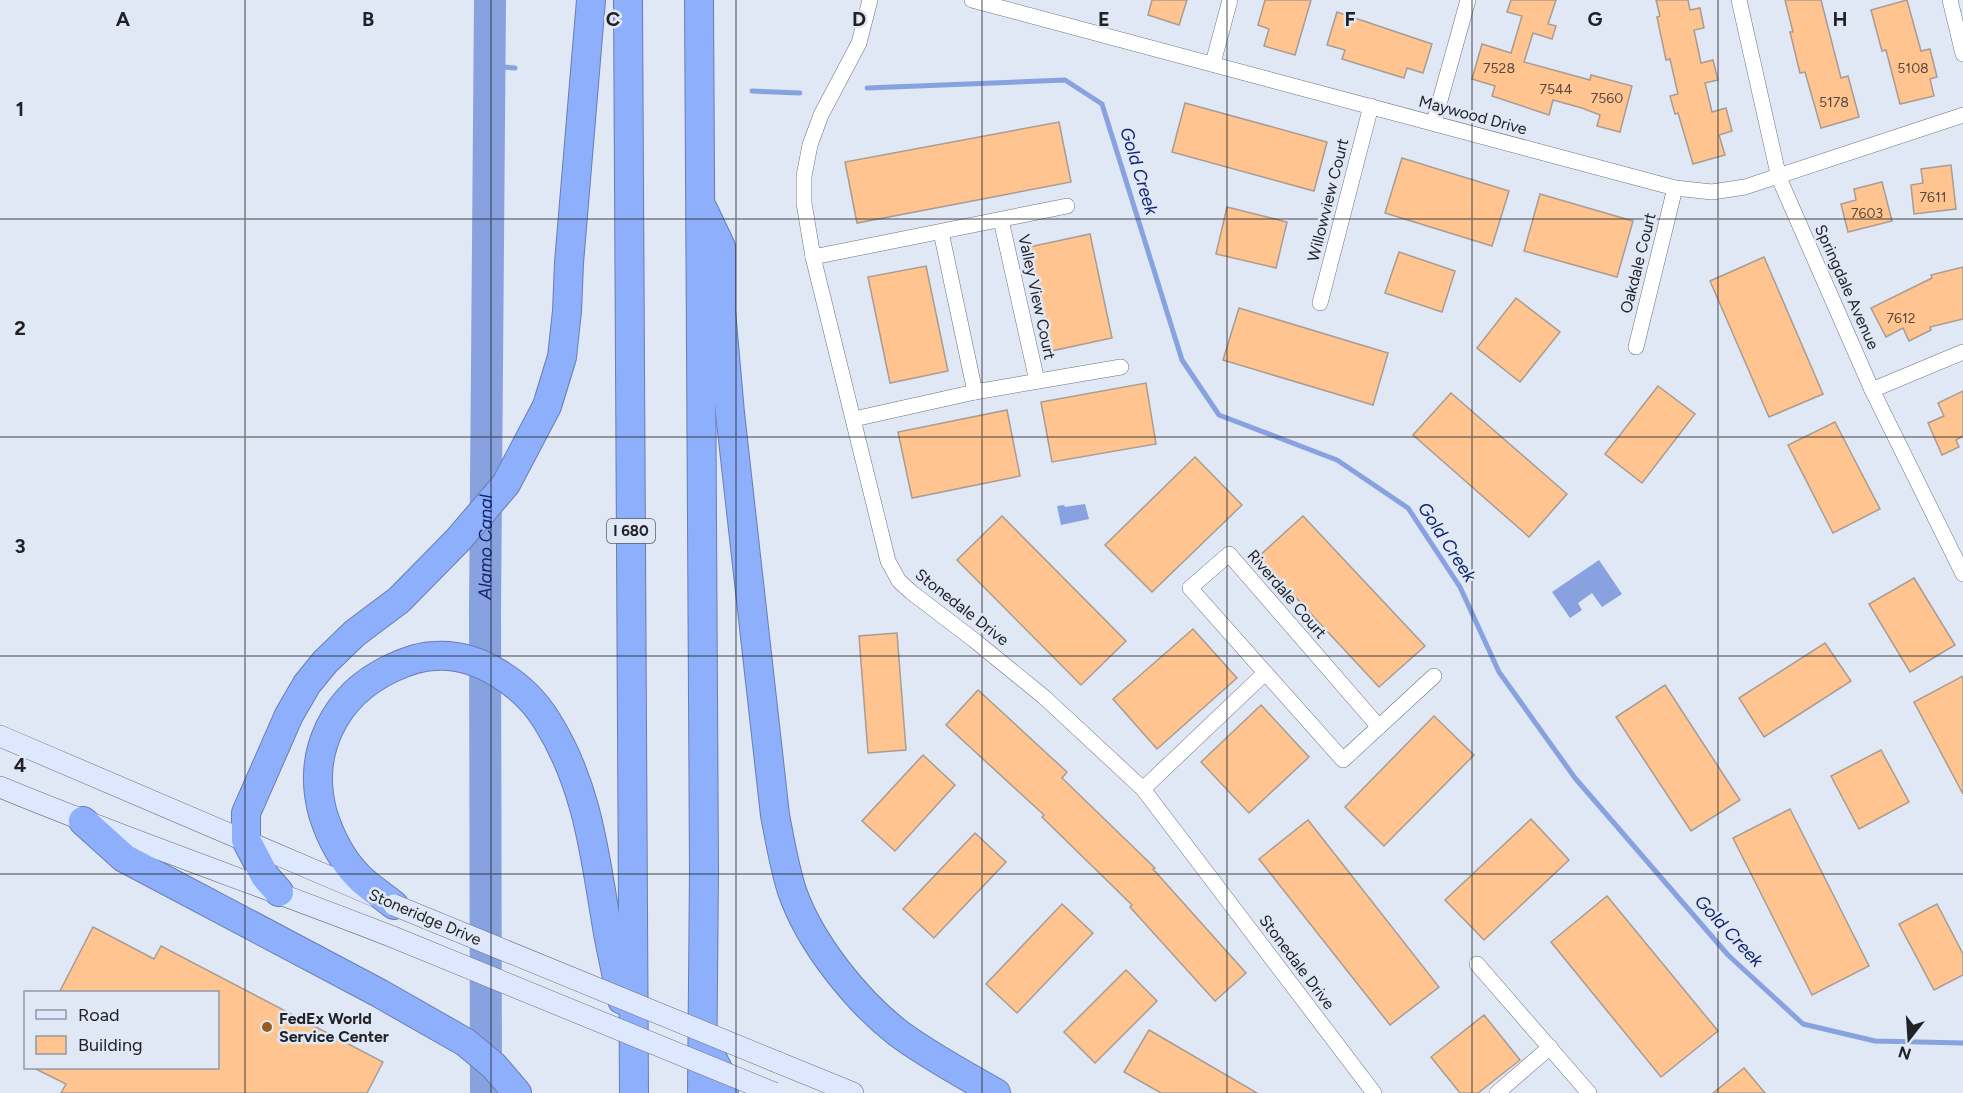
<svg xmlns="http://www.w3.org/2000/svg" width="1963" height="1093" font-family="Figtree,sans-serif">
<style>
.water{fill:#88a2e0}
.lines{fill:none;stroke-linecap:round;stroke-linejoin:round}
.stream{stroke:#88a2e0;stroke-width:5}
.river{stroke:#88a2e0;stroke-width:32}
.building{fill:#ffc48f;stroke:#a99c92;stroke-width:1.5}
.street-casing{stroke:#6c727e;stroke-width:16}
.secondary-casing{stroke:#6c727e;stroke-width:22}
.highway-casing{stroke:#687eb1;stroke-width:30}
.street{stroke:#fff;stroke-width:15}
.secondary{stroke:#dde7fe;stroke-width:21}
.highway{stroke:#8eaffc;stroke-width:28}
.secondary-bridge-casing{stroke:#6c727e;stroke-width:22;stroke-linecap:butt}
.secondary-bridge{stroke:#dde7fe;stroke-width:21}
.grid{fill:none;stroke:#202227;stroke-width:1.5;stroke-opacity:0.55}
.poi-dot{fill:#985d1d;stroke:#e0e7f5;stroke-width:2}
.labels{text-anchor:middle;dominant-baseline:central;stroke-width:5;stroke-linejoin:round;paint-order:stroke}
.number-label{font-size:14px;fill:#584a41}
.shield{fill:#e0e7f5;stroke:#5a5d65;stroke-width:1.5}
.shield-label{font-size:15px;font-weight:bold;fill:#202227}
.street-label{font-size:16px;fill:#202227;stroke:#e0e7f5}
.poi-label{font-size:16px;font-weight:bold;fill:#202227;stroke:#e0e7f5;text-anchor:start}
.water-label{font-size:18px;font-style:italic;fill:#10256c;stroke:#e0e7f5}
.grid-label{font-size:20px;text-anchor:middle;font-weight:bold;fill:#202227;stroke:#e0e7f5;stroke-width:5;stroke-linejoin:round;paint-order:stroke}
</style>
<rect width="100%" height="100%" fill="#e0e7f5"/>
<g class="water">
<path d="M1085,504L1089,519L1061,525L1057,506L1064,505L1065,507Z"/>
<path d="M1599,560L1622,594L1602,607L1592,593L1578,603L1582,610L1570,618L1552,592Z"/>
</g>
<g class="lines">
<g class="stream">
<path d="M489,66L515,68"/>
<path d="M867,88L1065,80L1102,104L1182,360L1219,415L1337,460L1408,508L1460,587L1499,672L1575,778L1728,955L1803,1024L1875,1041L1963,1043"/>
<path d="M752,91L800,93"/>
</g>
<path class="river" id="s1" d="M486,1093L485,610L490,0"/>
</g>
<g class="building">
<path d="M1152,0H1187L1179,25L1148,15Z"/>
<path d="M1265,0H1311L1295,55L1264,46L1269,29L1258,25Z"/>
<path d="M1511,0H1556L1548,24L1556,26L1552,39L1533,33L1524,62L1590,80L1591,75L1632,86L1620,132L1597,126L1600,115L1582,108L1553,100L1549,115L1492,96L1495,86L1472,79L1482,44L1511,53L1522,16L1507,12Z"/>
<path d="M1656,0H1688L1690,10L1700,8L1704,28L1694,30L1701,63L1713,60L1718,80L1705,83L1712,112L1726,108L1732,131L1719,135L1725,155L1693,164L1678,113L1675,114L1670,96L1678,94L1670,59L1666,60L1657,17L1660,16Z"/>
<path d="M1785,0H1821L1841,78L1848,76L1859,117L1821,128L1805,72L1800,73L1790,32H1793Z"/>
<path d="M1907,0L1921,51L1930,49L1937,77L1930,79L1934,96L1900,104L1886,50L1882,51L1871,10Z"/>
<path d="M1337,12L1432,44L1423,73L1407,68L1404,78L1342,59L1345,50L1327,45Z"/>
<path d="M1185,103L1327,142L1314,191L1172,152Z"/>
<path d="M1059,122L1071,182L857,223L845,162Z"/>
<path d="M1402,158L1509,191L1492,246L1385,213Z"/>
<path d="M1951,165L1956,209L1914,214L1911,185L1923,183L1921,169Z"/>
<path d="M1882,182L1892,221L1848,232L1841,204L1856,200L1854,189Z"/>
<path d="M1540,194L1633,221L1617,277L1524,251Z"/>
<path d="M1227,207L1287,222L1276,268L1216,254Z"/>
<path d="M1090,234L1112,338L1051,351L1029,247Z"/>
<path d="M1399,252L1455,271L1442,312L1385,293Z"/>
<path d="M1764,257L1823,394L1769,417L1710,281Z"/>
<path d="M926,266L948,371L890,383L868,277Z"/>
<path d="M1963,267V319L1930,327L1931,330L1909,341L1903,328L1886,337L1871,308L1932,278L1931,275Z"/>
<path d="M1516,298L1560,332L1520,382L1477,348Z"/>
<path d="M1239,308L1388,353L1373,405L1223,360Z"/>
<path d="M1146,383L1156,444L1052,462L1041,402Z"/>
<path d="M1658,386L1695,414L1642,483L1605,454Z"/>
<path d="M1963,391V436L1956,440L1959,447L1942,455L1928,423L1944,416L1938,403Z"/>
<path d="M1451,393L1567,494L1529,537L1413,435Z"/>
<path d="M1007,410L1020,476L912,498L898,432Z"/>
<path d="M1835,422L1880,509L1833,533L1788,445Z"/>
<path d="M1195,457L1242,505L1152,592L1105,545Z"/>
<path d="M1002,516L1126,641L1081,685L957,560Z"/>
<path d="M1303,516L1425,646L1379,687L1258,557Z"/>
<path d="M1914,578L1955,645L1910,672L1869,604Z"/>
<path d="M1193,629L1237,678L1157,749L1113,699Z"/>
<path d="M897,633L906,750L868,753L859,636Z"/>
<path d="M1825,643L1851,681L1764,737L1739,698Z"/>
<path d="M1963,676V794L1914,702Z"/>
<path d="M1665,685L1740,800L1691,831L1616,717Z"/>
<path d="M978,690L1067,772L1062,778L1155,868L1153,869L1246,973L1215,1001L1130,907L1132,905L1042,817L1044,815L946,725Z"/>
<path d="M1261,705L1309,757L1249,813L1201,762Z"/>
<path d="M1434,716L1474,755L1384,846L1345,807Z"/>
<path d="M1881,750L1909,802L1859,829L1831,776Z"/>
<path d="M923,755L955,785L895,851L862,821Z"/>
<path d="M1790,809L1869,966L1812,995L1733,838Z"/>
<path d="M1531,819L1569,860L1484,940L1445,900Z"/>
<path d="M1308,820L1439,987L1390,1025L1259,859Z"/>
<path d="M975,833L1006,862L934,938L903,909Z"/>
<path d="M1607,896L1718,1031L1661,1077L1551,942Z"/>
<path d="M1062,904L1093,933L1017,1013L986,984Z"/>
<path d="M1937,904L1963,954V975L1934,990L1899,924Z"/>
<path d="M93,927L154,959L161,946L383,1062L367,1093H61L66,1084L34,1068H218V993H59Z"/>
<path d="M1126,970L1157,1001L1095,1063L1064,1032Z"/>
<path d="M1484,1015L1520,1060L1478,1093H1460L1431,1057Z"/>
<path d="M1149,1030L1257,1093H1161L1124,1072Z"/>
<path d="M1744,1068L1765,1093H1713Z"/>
</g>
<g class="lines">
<g class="street-casing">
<g id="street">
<path d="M870,0L859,43L821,115L810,145L804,176V203L813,257L888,561L899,581L911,592L974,640L1044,697L1143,789L1374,1093"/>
<path d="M972,0L1675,188L1712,192L1745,187L1963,115"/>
<path d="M1739,0L1779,178L1872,390L1963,574"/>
<path d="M1950,0L1963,54"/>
<path d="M1213,63L1230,0"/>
<path d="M1434,122L1468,0"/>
<path d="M1001,220L1037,381"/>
<path d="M941,232L975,392"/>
<path d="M813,257L1067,206"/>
<path d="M1320,303L1371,106"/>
<path d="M1636,347L1675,188"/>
<path d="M1872,390L1963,352"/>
<path d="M854,419L975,392L1121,367"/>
<path d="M1379,727L1229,554L1190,588L1343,760L1434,676"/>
<path d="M1143,789L1265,673"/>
<path d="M1477,964L1589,1093"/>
<path d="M1497,1093L1550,1047"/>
</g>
</g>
<g class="secondary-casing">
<g id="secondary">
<path d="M0,736L372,895"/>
<path d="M0,787C130,841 263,886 393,937"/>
<path d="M777,1062L853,1093"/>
</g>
</g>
<g class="highway-casing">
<g id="highway">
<path d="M628,0L634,1093"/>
<path d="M699,0L704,871L702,1093"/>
<path d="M703,209L721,247V311L730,413L775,815C780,841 784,866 792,891C810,943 856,1000 898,1033C929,1056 963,1074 996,1093"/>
<path d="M83,821L124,858L379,993L465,1042L494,1066L517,1093"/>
<path d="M279,892L265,876L246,840V813L289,715L307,684L325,662L355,633L399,600L458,540L506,484L547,406L562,357L567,311L569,263L591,0"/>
<path d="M394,905C383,896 369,887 359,877C342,860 330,836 323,814C306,753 334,695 392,668C405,662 420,656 435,656C479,653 525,685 547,721C589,788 595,858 608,933C612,955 617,977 622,1000"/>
<path d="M707,1048L723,1079L724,1093"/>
</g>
</g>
<use href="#street" class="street"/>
<use href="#secondary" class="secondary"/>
<use href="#highway" class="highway"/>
<g class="secondary-bridge-casing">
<g id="secondary-bridge">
<path d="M394,905L777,1062"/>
<path d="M393,937L774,1093"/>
</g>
</g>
<use href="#secondary-bridge" class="secondary-bridge"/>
</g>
<path class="grid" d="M245,0V1093M491,0V1093M736,0V1093M982,0V1093M1227,0V1093M1472,0V1093M1718,0V1093M0,219H1963M0,437H1963M0,656H1963M0,874H1963"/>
<circle class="poi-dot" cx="267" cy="1027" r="6"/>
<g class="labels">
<g class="number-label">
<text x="1499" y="68">7528</text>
<text x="1913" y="68">5108</text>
<text x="1556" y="89">7544</text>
<text x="1607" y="98">7560</text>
<text x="1834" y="102">5178</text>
<text x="1933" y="197">7611</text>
<text x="1867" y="213">7603</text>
<text x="1901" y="318">7612</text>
</g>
<rect class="shield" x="607" y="519" width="48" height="24" rx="4.5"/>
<g class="shield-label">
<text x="631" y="531">I 680</text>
</g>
<g class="street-label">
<text transform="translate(1473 115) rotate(15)">Maywood Drive</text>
<text transform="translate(1328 200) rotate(-76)">Willowview Court</text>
<text transform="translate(1638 263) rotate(-76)">Oakdale Court</text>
<text transform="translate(1847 287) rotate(66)">Springdale Avenue</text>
<text transform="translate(1037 297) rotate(78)">Valley View Court</text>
<text transform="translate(1287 594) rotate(49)">Riverdale Court</text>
<text transform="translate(962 607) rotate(38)">Stonedale Drive</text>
<text transform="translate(425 917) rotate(23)">Stoneridge Drive</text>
<text transform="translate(1297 962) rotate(53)">Stonedale Drive</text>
</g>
<g class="poi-label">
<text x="279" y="1018">FedEx World<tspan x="279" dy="18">Service Center</tspan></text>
</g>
<g class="water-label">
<text transform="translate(1139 171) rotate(73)">Gold Creek</text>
<text transform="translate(1447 542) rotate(57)">Gold Creek</text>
<text stroke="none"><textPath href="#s1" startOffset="546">Alamo Canal</textPath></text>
<text transform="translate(1729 931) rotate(47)">Gold Creek</text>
</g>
</g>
<g class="grid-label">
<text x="123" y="26">A</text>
<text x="368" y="26">B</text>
<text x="613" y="26">C</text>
<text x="859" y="26">D</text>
<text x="1104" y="26">E</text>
<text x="1350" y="26">F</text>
<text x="1595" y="26">G</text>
<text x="1840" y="26">H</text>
<text x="20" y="116">1</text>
<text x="20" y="335">2</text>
<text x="20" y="553">3</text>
<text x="20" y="772">4</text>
</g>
<rect x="24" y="991" width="195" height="78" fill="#e0e7f5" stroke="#9398a3" stroke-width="1.5"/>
<rect x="36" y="1010" width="30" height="9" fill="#dde7fe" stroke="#9398a3" stroke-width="1.5"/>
<text x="78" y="1021" font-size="18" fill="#202227">Road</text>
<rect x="36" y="1036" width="30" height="18" fill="#ffc48f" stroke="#9398a3" stroke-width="1.5"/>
<text x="78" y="1051" font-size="18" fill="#202227">Building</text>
<g transform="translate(1909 1039) rotate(197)" stroke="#e0e7f5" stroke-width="4.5" paint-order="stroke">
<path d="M0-4.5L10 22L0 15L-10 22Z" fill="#202227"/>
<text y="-9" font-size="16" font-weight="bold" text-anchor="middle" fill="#202227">N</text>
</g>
</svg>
